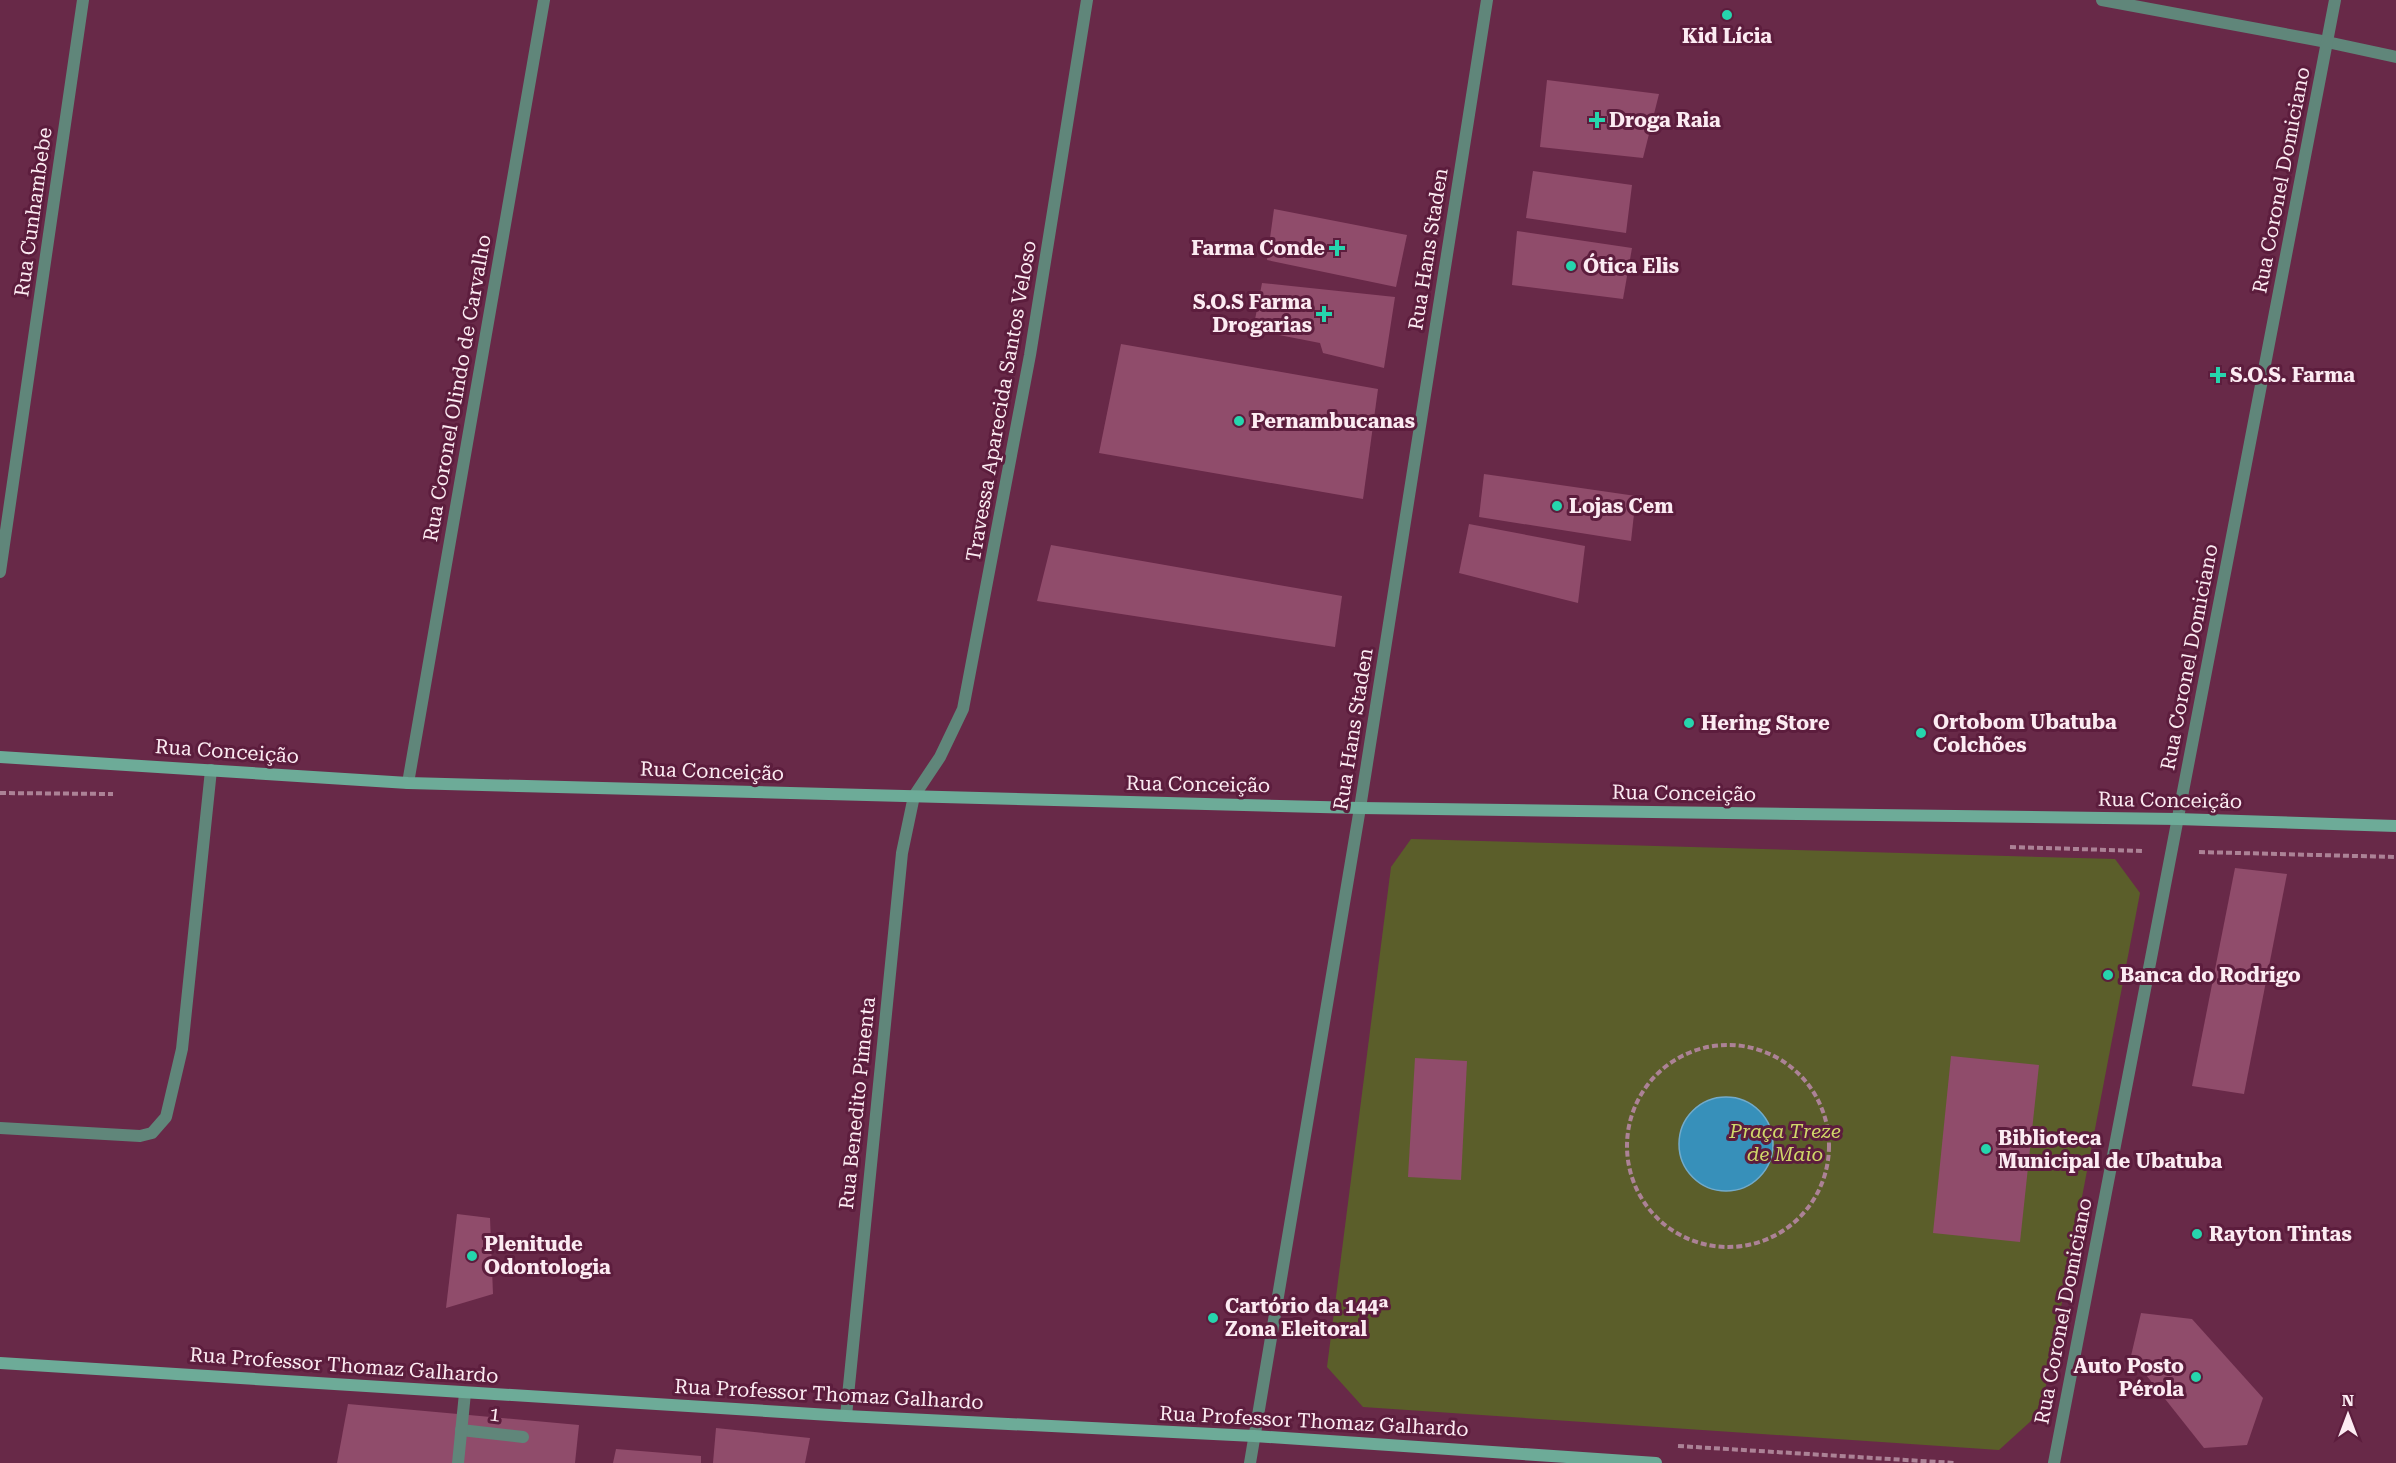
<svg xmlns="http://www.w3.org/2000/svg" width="2396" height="1463" font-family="'Roboto Serif',serif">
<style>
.green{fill:#5b5e2a}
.water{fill:#3790ba;stroke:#72abcb;stroke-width:1.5}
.building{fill:#904c6b}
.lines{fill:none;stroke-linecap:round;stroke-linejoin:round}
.path{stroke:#ac8296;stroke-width:4;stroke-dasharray:6 3;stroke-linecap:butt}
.service{stroke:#60867a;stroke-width:12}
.pedestrian{stroke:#60867a;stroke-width:12}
.minor{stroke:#60867a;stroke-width:12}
.tertiary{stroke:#60867a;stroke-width:12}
.secondary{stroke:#6dab98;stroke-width:12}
.poi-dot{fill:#26d5ad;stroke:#5c1d3d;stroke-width:2}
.labels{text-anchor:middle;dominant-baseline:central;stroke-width:6;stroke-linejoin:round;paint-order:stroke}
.poi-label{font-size:20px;font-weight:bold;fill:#fcebf2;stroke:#5c1d3d;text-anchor:start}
.street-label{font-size:20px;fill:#fcebf2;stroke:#5c1d3d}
.park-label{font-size:20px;font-style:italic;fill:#d0d769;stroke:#5c1d3d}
</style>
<rect width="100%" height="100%" fill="#682948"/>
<path class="green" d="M1411,839L2115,859L2140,893L2041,1412L1999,1450L1363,1407L1327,1367L1391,867Z"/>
<circle class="water" cx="1726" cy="1144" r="47"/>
<g class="building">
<path d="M1547,80L1659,94L1643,158L1540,147Z"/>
<path d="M1533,171L1632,185L1626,233L1526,218Z"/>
<path d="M1274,209L1407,235L1396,287L1267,260Z"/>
<path d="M1517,231L1632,248L1623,299L1512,285Z"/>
<path d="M1262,283L1395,297L1384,368L1323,353L1320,343L1253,330Z"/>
<path d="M1121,344L1378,389L1363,499L1099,453Z"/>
<path d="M1484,474L1636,496L1631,541L1479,517Z"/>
<path d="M1469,524L1585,546L1578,603L1459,573Z"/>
<path d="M1051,545L1342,596L1335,647L1037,601Z"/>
<path d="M2235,868L2287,874L2244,1094L2192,1086Z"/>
<path d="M1951,1056L2039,1065L2020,1242L1933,1233Z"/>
<path d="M1415,1058L1467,1061L1461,1180L1408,1177Z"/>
<path d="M457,1214L490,1218L493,1294L446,1308Z"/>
<path d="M2141,1313L2192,1319L2263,1398L2247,1445L2204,1448L2131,1356Z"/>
<path d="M348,1404L579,1425L575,1463H337Z"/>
<path d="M716,1428L810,1438L805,1463H713Z"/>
<path d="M616,1449L701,1456V1463H613Z"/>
</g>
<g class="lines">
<g class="path">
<path d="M0,793L113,794"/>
<path d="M2010,847L2143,851"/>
<path d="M2199,852L2396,857"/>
<circle cx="1728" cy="1146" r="101"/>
<path d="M1678,1446L1955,1463"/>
</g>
<g class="service">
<path d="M0,1128L140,1136L152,1133L166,1117L182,1049L211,770"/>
<path d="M461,1430L523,1437"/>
<path d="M458,1463L465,1393"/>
</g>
<path class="pedestrian" d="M2102,0L2327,42"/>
<g class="minor">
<path d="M0,572L83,0"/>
<path d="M408,783L544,0"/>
<path d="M846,1416L902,853L914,796L940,757L963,709L1030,355L1087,0"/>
</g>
<g class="tertiary">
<path d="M2327,42L2396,57"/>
<path d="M1250,1463L1360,808L1487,0"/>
<path d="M2054,1463L2335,0"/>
</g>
<g class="secondary">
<path d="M0,757L408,783L1360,808L2177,819L2396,826"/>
<path d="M0,1363L846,1416L1254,1436L1656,1463"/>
</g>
</g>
<g class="poi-dot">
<circle cx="1727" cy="15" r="6"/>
<path d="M1594 111h6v6h6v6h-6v6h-6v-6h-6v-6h6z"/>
<path d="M1334 239h6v6h6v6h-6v6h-6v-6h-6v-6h6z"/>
<circle cx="1571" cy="266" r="6"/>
<path d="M1321 305h6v6h6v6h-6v6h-6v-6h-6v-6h6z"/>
<path d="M2215 366h6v6h6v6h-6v6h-6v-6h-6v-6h6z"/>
<circle cx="1239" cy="421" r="6"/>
<circle cx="1557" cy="506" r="6"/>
<circle cx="1689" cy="723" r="6"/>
<circle cx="1921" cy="733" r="6"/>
<circle cx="2108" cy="975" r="6"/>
<circle cx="1986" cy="1149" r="6"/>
<circle cx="2197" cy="1234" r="6"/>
<circle cx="472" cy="1256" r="6"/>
<circle cx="1213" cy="1318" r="6"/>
<circle cx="2196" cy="1377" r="6"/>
</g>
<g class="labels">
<g class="poi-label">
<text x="1727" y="36" text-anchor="middle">Kid Lícia</text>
<text x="1609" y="120">Droga Raia</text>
<text x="1325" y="248" text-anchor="end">Farma Conde</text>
<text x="1583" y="266">Ótica Elis</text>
<text x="1312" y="302" text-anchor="end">S.O.S Farma<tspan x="1312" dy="23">Drogarias</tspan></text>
<text x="2230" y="375">S.O.S. Farma</text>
<text x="1251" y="421">Pernambucanas</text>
<text x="1569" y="506">Lojas Cem</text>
<text x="1933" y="722">Ortobom Ubatuba<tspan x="1933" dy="23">Colchões</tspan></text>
<text x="1701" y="723">Hering Store</text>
<text x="2120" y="975">Banca do Rodrigo</text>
<text x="1998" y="1138">Biblioteca<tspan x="1998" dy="23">Municipal de Ubatuba</tspan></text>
<text x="2209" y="1234">Rayton Tintas</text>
<text x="484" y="1244">Plenitude<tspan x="484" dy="23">Odontologia</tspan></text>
<text x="1225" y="1306">Cartório da 144ª<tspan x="1225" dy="23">Zona Eleitoral</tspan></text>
<text x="2184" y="1366" text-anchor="end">Auto Posto<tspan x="2184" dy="23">Pérola</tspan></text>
</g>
<g class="street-label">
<text transform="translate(2281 180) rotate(-79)">Rua Coronel Domiciano</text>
<text transform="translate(33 212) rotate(-82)">Rua Cunhambebe</text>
<text transform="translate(1428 249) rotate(-81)">Rua Hans Staden</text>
<text transform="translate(457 388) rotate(-80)">Rua Coronel Olindo de Carvalho</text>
<text transform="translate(1001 401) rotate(-80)">Travessa Aparecida Santos Veloso</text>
<text transform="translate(2189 657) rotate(-79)">Rua Coronel Domiciano</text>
<text transform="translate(1353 729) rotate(-81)">Rua Hans Staden</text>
<text transform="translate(227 751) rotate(4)">Rua Conceição</text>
<text transform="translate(712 771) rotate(2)">Rua Conceição</text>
<text transform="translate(1198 784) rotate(1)">Rua Conceição</text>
<text transform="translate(1684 793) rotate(1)">Rua Conceição</text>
<text transform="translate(2170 800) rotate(1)">Rua Conceição</text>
<text transform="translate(857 1103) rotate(-84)">Rua Benedito Pimenta</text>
<text transform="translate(2063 1311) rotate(-79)">Rua Coronel Domiciano</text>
<text transform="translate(344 1365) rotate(4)">Rua Professor Thomaz Galhardo</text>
<text transform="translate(829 1394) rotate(3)">Rua Professor Thomaz Galhardo</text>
<text transform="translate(495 1414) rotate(7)">1</text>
<text transform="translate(1314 1421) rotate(3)">Rua Professor Thomaz Galhardo</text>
</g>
<g class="park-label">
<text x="1785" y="1131">Praça Treze<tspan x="1785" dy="23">de Maio</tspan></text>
</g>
</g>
<g transform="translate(2348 1415)" stroke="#5c1d3d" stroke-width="4.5" paint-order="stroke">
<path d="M0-4.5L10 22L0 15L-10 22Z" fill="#fcebf2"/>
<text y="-9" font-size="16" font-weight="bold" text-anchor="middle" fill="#fcebf2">N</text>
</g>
</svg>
